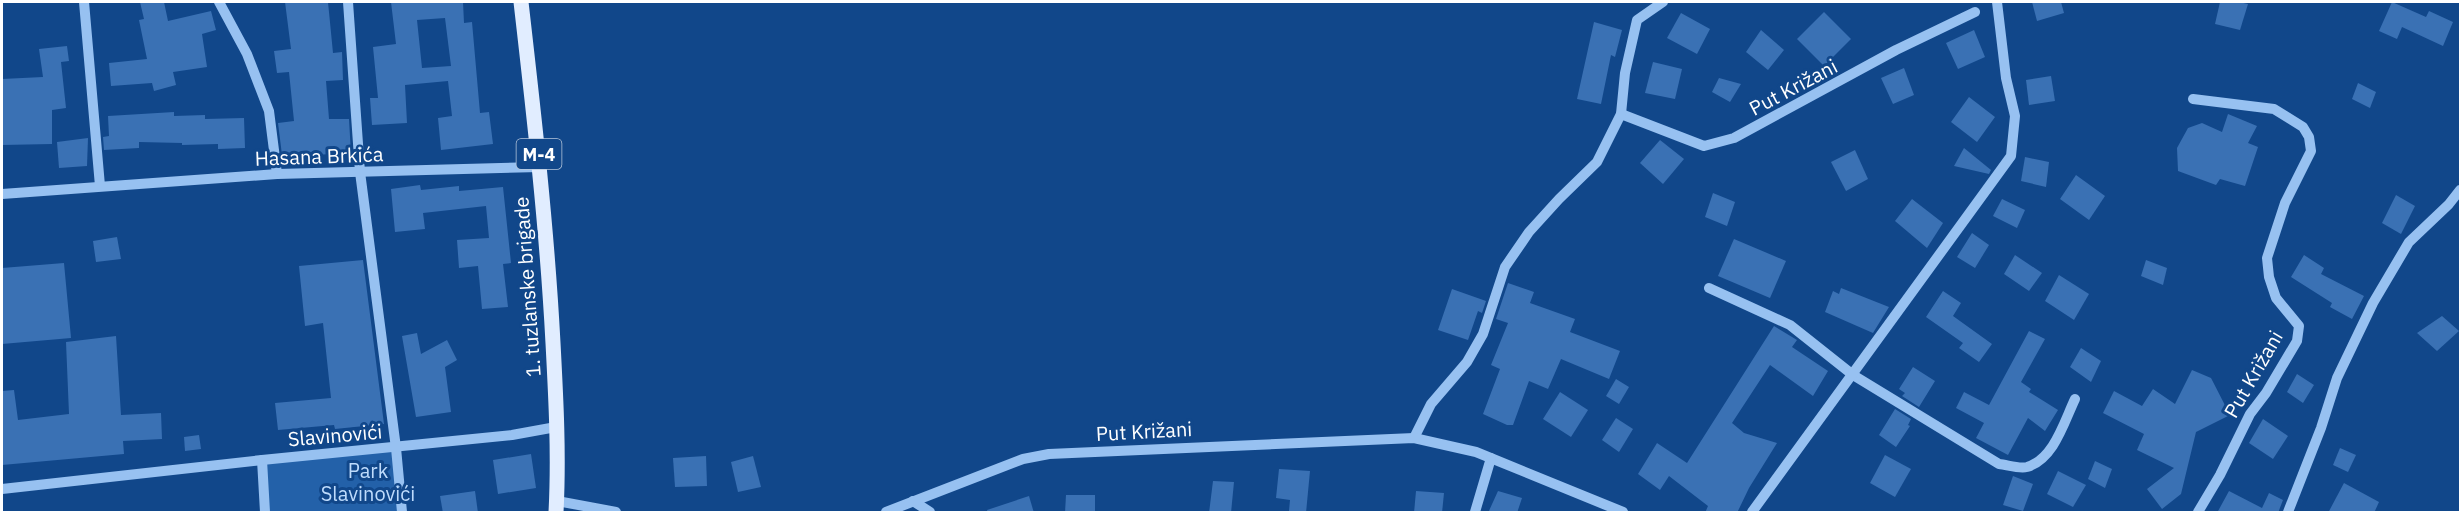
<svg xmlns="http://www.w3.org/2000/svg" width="2462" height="514" font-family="'IBM Plex Sans',sans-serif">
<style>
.green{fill:#2361a9}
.building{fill:#3a71b4;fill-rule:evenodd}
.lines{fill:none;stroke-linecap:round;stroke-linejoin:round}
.minor{stroke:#97c1f1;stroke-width:10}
.major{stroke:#e1edff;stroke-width:15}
.labels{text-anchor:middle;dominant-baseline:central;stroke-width:6;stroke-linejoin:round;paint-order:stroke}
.shield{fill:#11478a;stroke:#b8c8dc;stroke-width:1.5}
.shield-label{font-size:18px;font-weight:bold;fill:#fff}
.street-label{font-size:20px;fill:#fff;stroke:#11478a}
.park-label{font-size:20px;fill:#bedbfc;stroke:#11478a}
</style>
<rect width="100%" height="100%" fill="#11478a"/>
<path class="green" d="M396,448L402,512H265L262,460Z"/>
<g class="building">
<path d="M140,2H164L168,21L211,11L216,30L202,34L207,67L173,72L176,85L154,91L152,83L111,86L109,63L147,59L139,20L144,19Z"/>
<path d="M285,2H328L333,53L342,52L343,80L326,81L329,119H349L351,154L282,155L278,123L294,121L289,72L277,73L274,51L291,49Z"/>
<path d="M391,2H463L464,23L472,22L480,113L489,112L493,144L441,150L438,118L452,116L448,81L405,85L407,123L372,125L370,98H378L373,47L396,44ZM445,18L451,66L422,68L417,20Z"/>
<path d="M2032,2H2061L2064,13L2037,21Z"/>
<path d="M2220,2H2239L2248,4L2240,30L2215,24Z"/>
<path d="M2392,2L2426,17L2429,11L2453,22L2443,46L2402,27L2397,39L2379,31Z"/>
<path d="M1824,12L1851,39L1824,66L1797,39Z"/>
<path d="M1681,13L1710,29L1697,54L1667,38Z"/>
<path d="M1594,22L1622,30L1615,57L1611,55L1601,104L1577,99Z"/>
<path d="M1761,30L1784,50L1768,70L1746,52Z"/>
<path d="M1974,30L1985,57L1958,69L1946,43Z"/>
<path d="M67,46L69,61L61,62L66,108L52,110V144L2,145V79L43,77L39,49Z"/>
<path d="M1653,62L1682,69L1675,99L1645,93Z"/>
<path d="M1904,68L1914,95L1893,104L1881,78Z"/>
<path d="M2051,76L2055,101L2029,105L2026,80Z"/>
<path d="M1719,78L1741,84L1730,102L1712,92Z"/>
<path d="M2358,83L2376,92L2370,108L2352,99Z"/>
<path d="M1969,97L1995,117L1977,142L1951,122Z"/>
<path d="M174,112V116L205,115V119L244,118L245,148L218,149V144L182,145V143L139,142V148L104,150L103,137L109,136L108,116Z"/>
<path d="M2228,114L2257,126L2248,143L2258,147L2245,186L2220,179L2216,185L2178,171L2177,148L2188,128L2202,123L2222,132Z"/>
<path d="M88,138L87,166L59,168L57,142Z"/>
<path d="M1660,140L1684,159L1663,184L1640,163Z"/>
<path d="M1964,148L1991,170L1989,174L1954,166Z"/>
<path d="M1855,150L1868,179L1846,191L1831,162Z"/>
<path d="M2025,157L2049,162L2046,187L2021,181Z"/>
<path d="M2076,175L2105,196L2089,220L2060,199Z"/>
<path d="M420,185L421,190L459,186V191L503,187L511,263L503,264L508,307L482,309L478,266L459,268L457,240L489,238L486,206L423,213L425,229L395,232L391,189Z"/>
<path d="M1713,193L1735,202L1727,226L1705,217Z"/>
<path d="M2396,195L2415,206L2401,234L2382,223Z"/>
<path d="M1912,199L1943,223L1927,248L1895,221Z"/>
<path d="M2002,199L2025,210L2017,228L1993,216Z"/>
<path d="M1972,233L1989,245L1975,268L1957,257Z"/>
<path d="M117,237L121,259L96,262L93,241Z"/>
<path d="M1734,239L1786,261L1770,298L1718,276Z"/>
<path d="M2015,255L2042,273L2029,291L2004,274Z"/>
<path d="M2304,255L2324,268L2321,274L2364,296L2352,319L2330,307L2332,303L2291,277Z"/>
<path d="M363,260L384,424L335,429L334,425L278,430L275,403L331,398L323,323L305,326L299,266Z"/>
<path d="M2146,260L2167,268L2163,285L2141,276Z"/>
<path d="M64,263L71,338L2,344V268Z"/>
<path d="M2059,275L2089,294L2074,320L2045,301Z"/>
<path d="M1508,283L1534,292L1530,303L1575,319L1570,332L1620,351L1609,379L1561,359L1548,389L1529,381L1513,425H1507L1483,414L1500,369L1491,365L1508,323L1496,319Z"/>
<path d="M1841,288L1889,307L1873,333L1825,312L1833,291L1839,294Z"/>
<path d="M1452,289L1486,301L1482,313L1478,311L1468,340L1438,330Z"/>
<path d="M1943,291L1961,303L1953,316L1992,344L1979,362L1959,348L1963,343L1926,317Z"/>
<path d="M2442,316L2459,331L2437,351L2417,333Z"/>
<path d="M1774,326L1797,340L1792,347L1828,371L1813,396L1770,365L1732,423L1744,433L1777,443L1749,488L1737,513H1705L1708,506L1669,476L1660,490L1638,474L1657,443L1687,463Z"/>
<path d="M2029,331L2045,339L2021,382L2031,389L2029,392L2058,410L2045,431L2028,418L2008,455L1976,438L1984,423L1956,408L1964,392L1989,405Z"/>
<path d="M417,333L421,354L447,340L457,360L445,367L451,412L416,417L402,336Z"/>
<path d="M116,336L121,415L161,413L162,439L123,441L124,454L2,465V391L14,390L18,420L69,414L66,342Z"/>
<path d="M2081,348L2101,361L2091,382L2070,367Z"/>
<path d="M1913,367L1935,381L1919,407L1902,396L1905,393L1899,389Z"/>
<path d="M2192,370L2211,378L2230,415L2196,432L2181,494L2162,509L2147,489L2174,468L2137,450L2144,434L2103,413L2114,391L2142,406L2153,389L2175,404Z"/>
<path d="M2297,374L2314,385L2303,403L2287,392Z"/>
<path d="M1616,379L1629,387L1619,404L1606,396Z"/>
<path d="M1560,392L1588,410L1571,437L1543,419Z"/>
<path d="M1895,409L1911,419L1908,425L1910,426L1896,447L1879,435Z"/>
<path d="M1616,418L1633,429L1619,452L1602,440Z"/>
<path d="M2263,419L2288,436L2273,459L2249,443Z"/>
<path d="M199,435L201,449L185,451L184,437Z"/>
<path d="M2340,448L2356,455L2348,472L2333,465Z"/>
<path d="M531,454L536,488L498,494L493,460Z"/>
<path d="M1885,455L1911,469L1895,497L1870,483Z"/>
<path d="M706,456L707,486L675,487L673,458Z"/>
<path d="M753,456L761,487L738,492L731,462Z"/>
<path d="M2095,461L2112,469L2105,488L2088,479Z"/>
<path d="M1279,469L1310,471L1306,513L1289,511L1290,500L1276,498Z"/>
<path d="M2058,471L2086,485L2073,507L2047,494Z"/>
<path d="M2013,476L2033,484L2023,511L2003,505Z"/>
<path d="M1213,481L1234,482L1231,513H1209Z"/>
<path d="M2344,483L2379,502L2374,513H2328Z"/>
<path d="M475,491L478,513H443L440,496Z"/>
<path d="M1416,491L1444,493L1442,513H1414Z"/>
<path d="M1498,491L1522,498L1517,513H1488Z"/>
<path d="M2229,491L2262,508L2269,493L2283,500L2278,513H2217Z"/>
<path d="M1066,495H1095V513H1065Z"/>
<path d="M1029,496L1034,513H988L987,510Z"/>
</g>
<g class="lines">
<g class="minor">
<path d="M84,2L100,186"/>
<path d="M219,2L247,54L269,111L277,174"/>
<path d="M348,2L360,172L396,448L402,512"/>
<path d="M2193,99L2274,109L2303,127L2309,137L2311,151L2285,203L2267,258L2269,277L2276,298L2299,326L2297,341L2266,393L2250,414L2220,475L2198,512"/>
<path d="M1621,114L1704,146L1734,138L1896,50L1975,12"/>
<path d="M2,194L277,174L540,167"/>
<path d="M1709,288L1790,325L1853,375L1999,464C2008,465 2019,469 2027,467C2054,459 2064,422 2075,399"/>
<path d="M1414,438L1431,404L1467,362L1483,334L1505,267L1529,232L1559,199L1597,162L1621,114L1625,73L1637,20L1663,2"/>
<path d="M262,460L265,512"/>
<path d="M2,489L262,460L512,435L556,427"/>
<path d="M557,501L616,512"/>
<path d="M913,501L930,512"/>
<path d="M886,512L1023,459L1049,454L1414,438L1476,452L1623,512"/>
<path d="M1475,512L1491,458"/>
<path d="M1752,512L2011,156L2015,116L2006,78L1997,2"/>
<path d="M2288,512L2321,428L2337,378L2373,303L2409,242L2449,204L2460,190"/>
</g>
<path class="major" d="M521,2C534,115 547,229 553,343C556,399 559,456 556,512"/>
</g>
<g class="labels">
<rect class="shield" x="516.5" y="139" width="45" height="30" rx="4.5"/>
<g class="shield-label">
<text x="539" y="154">M-4</text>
</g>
<g class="street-label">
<text transform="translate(1793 87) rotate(-28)">Put Križani</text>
<text transform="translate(319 156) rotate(-2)">Hasana Brkića</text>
<text transform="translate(527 287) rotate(-94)">1. tuzlanske brigade</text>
<text transform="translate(2253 374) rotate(-60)">Put Križani</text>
<text transform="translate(1144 431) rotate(-3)">Put Križani</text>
<text transform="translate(335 435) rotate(-5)">Slavinovići</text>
</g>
<g class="park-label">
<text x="368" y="470">Park<tspan x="368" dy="23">Slavinovići</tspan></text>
</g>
</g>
<rect width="2462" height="514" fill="none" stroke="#ffffff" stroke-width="6"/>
</svg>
